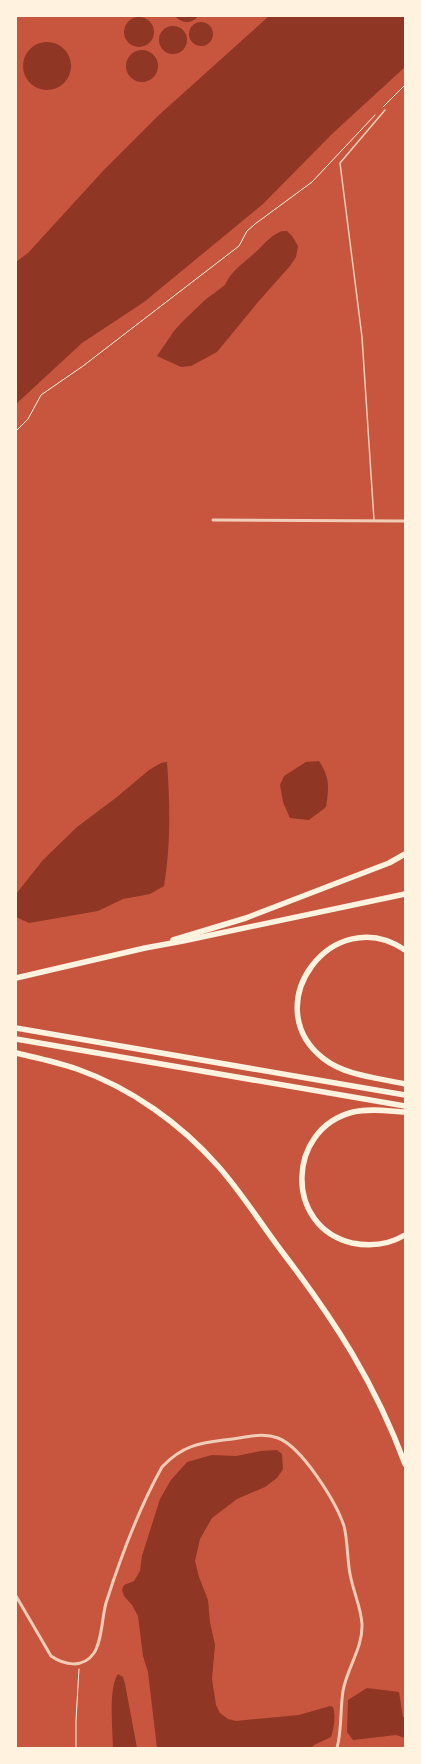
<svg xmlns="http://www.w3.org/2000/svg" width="421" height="1764" font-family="Literata,serif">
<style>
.water{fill:#8f3625}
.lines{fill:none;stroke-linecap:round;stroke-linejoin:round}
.path{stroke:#fff3e0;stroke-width:1}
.service{stroke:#f1ccb7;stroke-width:1.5}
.minor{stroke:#f1ccb7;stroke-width:3}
.motorway{stroke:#fff3e0;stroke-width:5.5}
</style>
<rect width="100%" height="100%" fill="#c8553d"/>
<g class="water">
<path d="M175,16H198C192,24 182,24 175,16Z"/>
<path d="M269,16H405V67L333,133L263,204L144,302L82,343L16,404V262L28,253L103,171L159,115Z"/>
<circle cx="139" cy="32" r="15"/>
<circle cx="201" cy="34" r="12"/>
<circle cx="173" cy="40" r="14"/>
<circle cx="47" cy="66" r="24"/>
<circle cx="142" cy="66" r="16"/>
<path d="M287,231L292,236L298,246L296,257L290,266L258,302L217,352L191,366L181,367L157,356L174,331L182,322L205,300L225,285C231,270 248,260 259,249C265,243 270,237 278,233C280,231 284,231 287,231Z"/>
<path d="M319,761C330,778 329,787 326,807L309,820L290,818L283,802L280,785L284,776L306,762Z"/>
<path d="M167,762C170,803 171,845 164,886L150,894L123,899L98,911L29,923L16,917V894L43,860L77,827L117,797L149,770L161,763Z"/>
<path d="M277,1450L282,1454L283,1469L277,1478L265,1487L237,1499L212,1518L200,1539L195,1561L199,1577L208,1600L210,1622L215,1645L212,1679L216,1705L220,1713L228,1719L236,1721L299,1715L330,1706L333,1707C336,1717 334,1727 331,1737L314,1745L311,1748H157L148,1672L143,1656L138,1616L132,1605L124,1596L122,1590L124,1585L134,1581L140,1571L142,1556L160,1499L171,1480L187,1462L212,1455L236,1456L261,1451Z"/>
<path d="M118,1674L123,1677L125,1684L137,1748H113C113,1730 108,1688 118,1674Z"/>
<path d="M367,1688L399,1692L403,1717H405V1738L396,1735L353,1740L347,1732L348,1700Z"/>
</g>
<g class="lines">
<g class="path">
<path d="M383,107L405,85"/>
<path d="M16,431L28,419L41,395L83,366L239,246L247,231L255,224L312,182L375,115"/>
<path d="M76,1748V1720L79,1669"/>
</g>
<path class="service" d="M374,520L362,337L340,163L385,110"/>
<g class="minor">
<path d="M213,520L405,521"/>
<path d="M16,1596L51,1656C64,1665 83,1669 94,1653C102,1641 102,1617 106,1603C121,1556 138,1510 162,1467C186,1441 207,1443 239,1438C252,1436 265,1433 278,1438C302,1447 336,1502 344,1526C348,1542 347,1558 350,1574C353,1591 361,1607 362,1624C363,1648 347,1668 343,1691C340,1710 342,1730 337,1748"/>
</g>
<g class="motorway">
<path d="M173,940L246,918L389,863L405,854"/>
<path d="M405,950C333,901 255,1006 324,1059C346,1076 379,1078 405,1084"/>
<path d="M16,978L145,948L183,941L405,894"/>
<path d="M16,1028L405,1095"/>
<path d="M16,1039L405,1106"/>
<path d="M16,1053C37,1058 57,1062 77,1069C131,1088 181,1124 218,1166C242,1193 261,1224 283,1253C335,1321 375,1383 405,1464"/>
<path d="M405,1112C388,1111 370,1108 353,1112C286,1129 284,1227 352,1243C371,1247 388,1245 405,1235"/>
</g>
</g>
<rect width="421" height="1764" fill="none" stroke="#fff3e0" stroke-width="34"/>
</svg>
